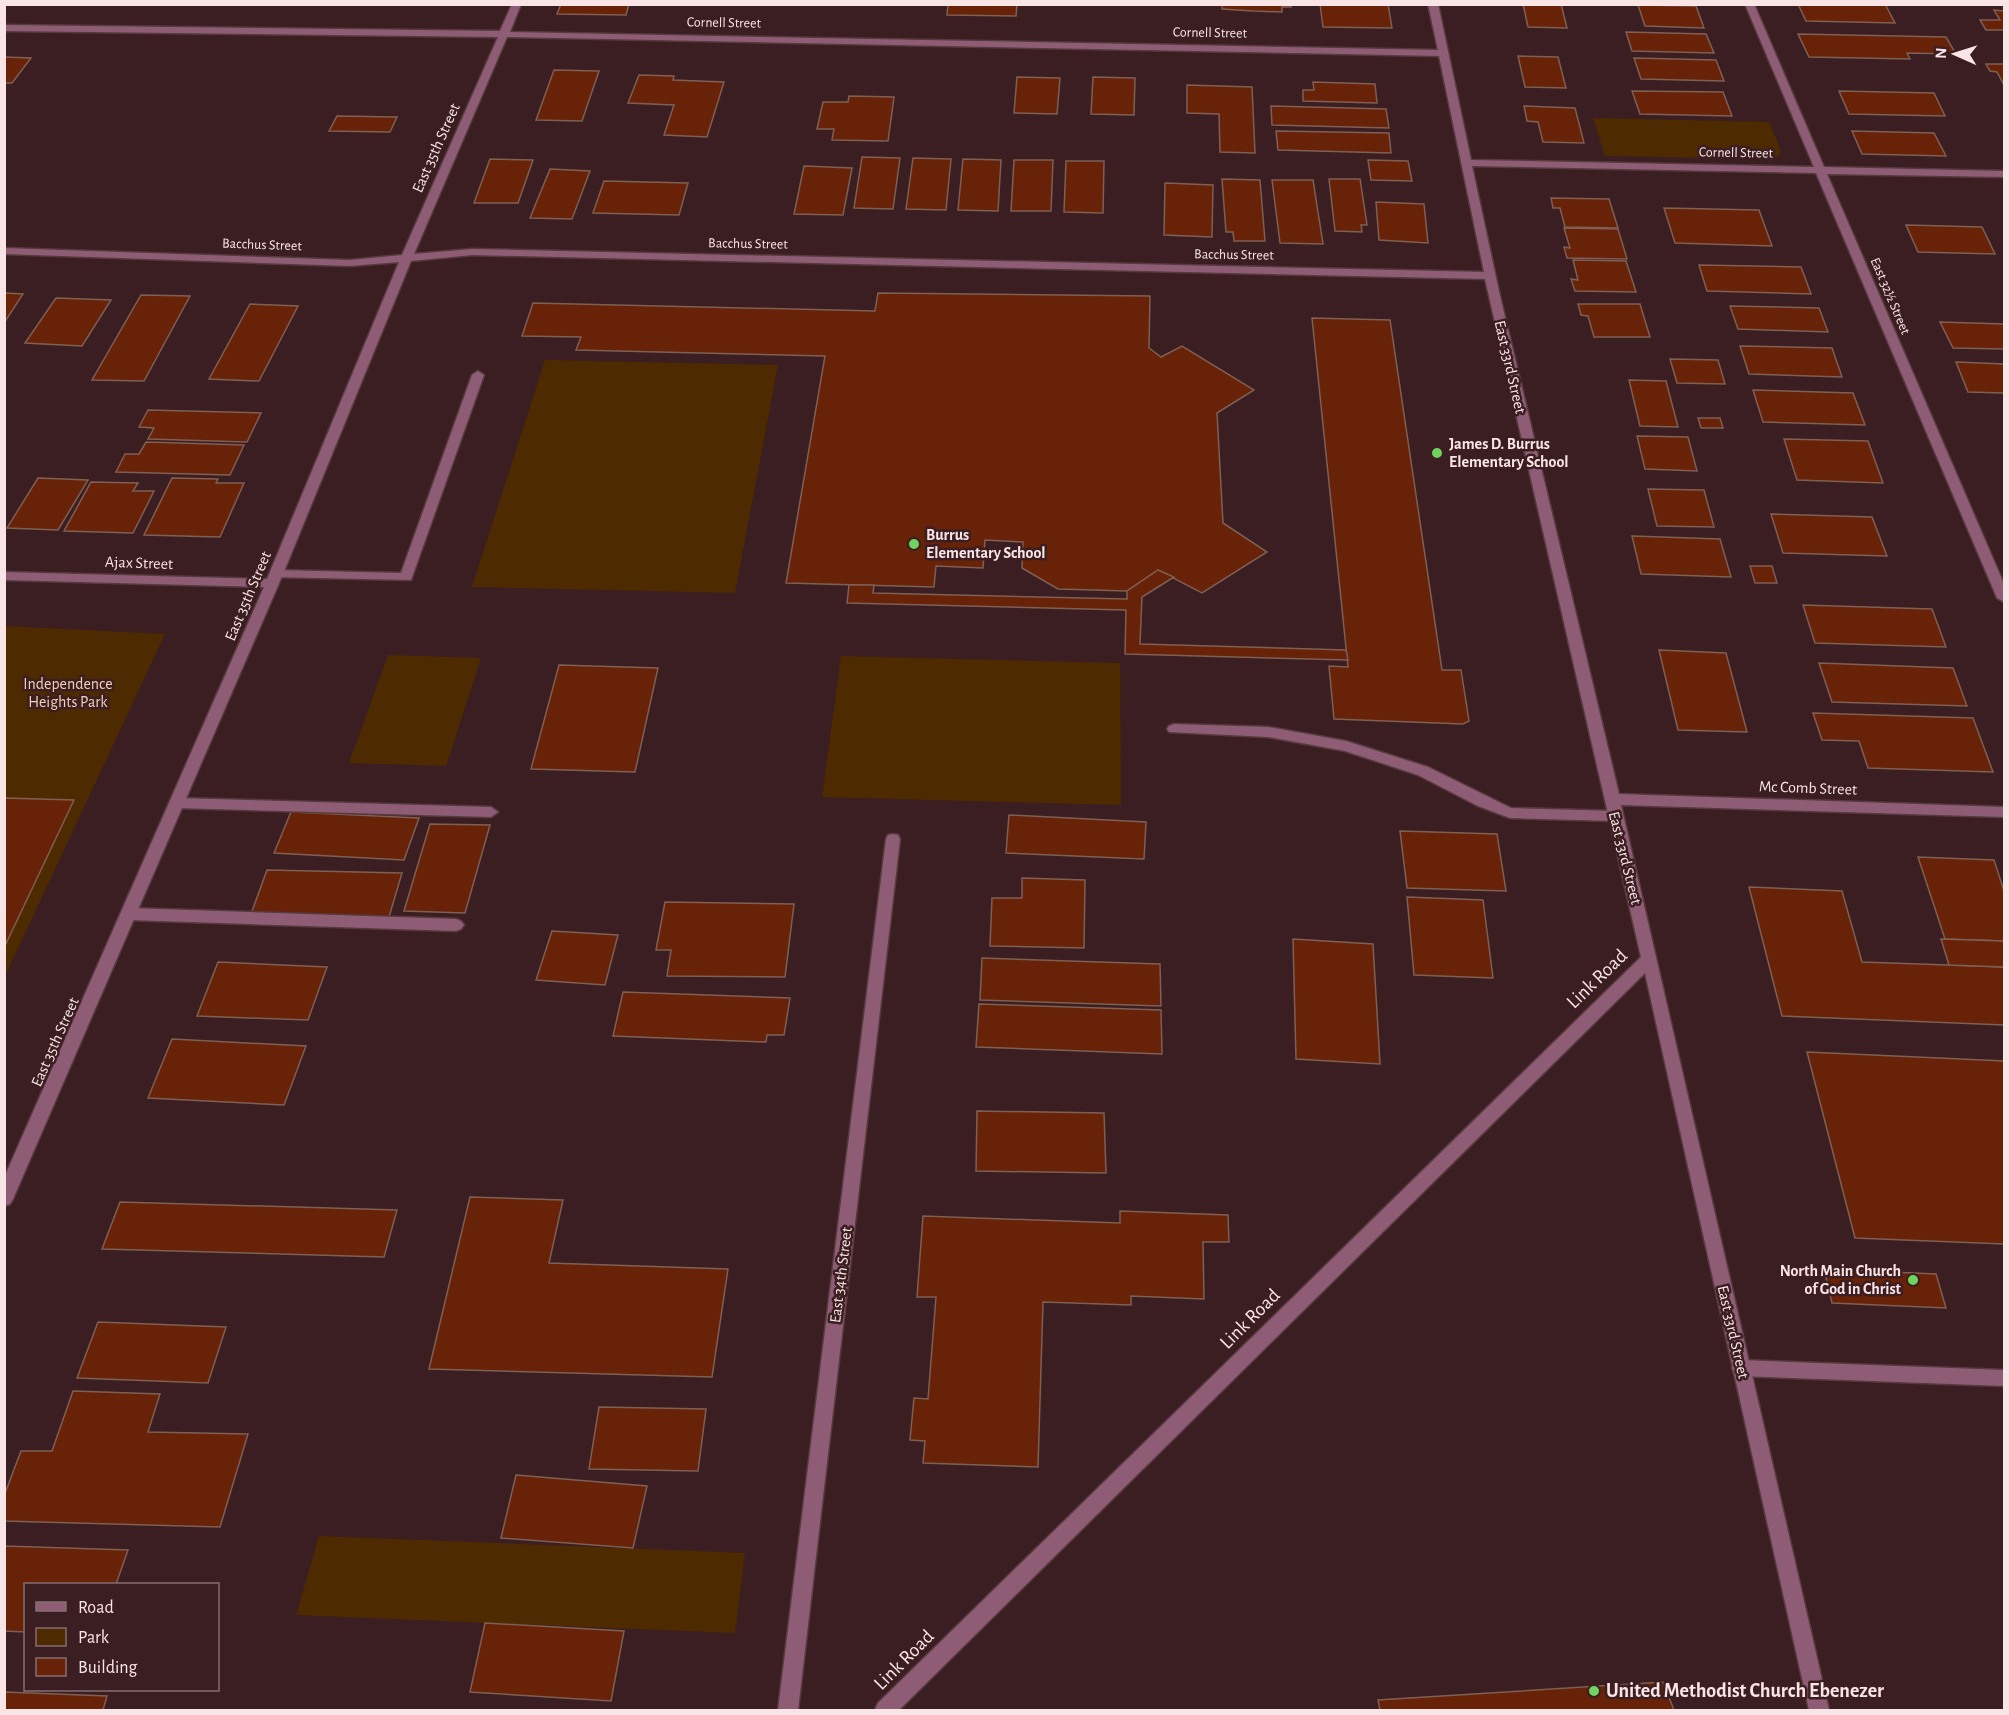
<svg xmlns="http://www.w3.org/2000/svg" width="2009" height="1715" font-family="'Alegreya Sans',sans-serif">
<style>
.green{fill:#4e2a00}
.building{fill:#672207;stroke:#7f5f54;stroke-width:1.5}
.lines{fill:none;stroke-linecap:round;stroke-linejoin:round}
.lane-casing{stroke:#563a3d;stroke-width:3}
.street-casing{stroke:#563a3d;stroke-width:3}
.lane{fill:#8f5c75;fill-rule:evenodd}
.street{fill:#8f5c75;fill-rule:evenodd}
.poi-dot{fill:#70d35f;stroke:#3b1e21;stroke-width:2}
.labels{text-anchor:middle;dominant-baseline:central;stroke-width:5;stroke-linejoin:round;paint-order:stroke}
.far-street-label{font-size:14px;fill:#f9e4e6;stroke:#3b1e21}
.street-label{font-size:16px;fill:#f9e4e6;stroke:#3b1e21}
.poi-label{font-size:16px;font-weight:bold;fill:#f9e4e6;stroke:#3b1e21;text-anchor:start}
.park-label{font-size:16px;fill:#f3d2b4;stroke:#3b1e21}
.near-street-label{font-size:20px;fill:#f9e4e6;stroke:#3b1e21}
.near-poi-label{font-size:20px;font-weight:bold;fill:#f9e4e6;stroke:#3b1e21;text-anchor:start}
</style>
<rect width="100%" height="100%" fill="#3b1e21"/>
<g class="green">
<path d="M1593,118L1769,122L1781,151L1778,156L1770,159L1605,156Z"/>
<path d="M545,360L778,365L735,593L472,587Z"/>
<path d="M5,626L165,634L5,976Z"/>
<path d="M388,655L481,658L446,766L349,763Z"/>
<path d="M841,656L1120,663L1121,805L822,797Z"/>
<path d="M319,1536L745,1553L735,1633L296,1615Z"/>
</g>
<g class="building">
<path d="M561,4H629L626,15L557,14Z"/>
<path d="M948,4H1017L1016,16L947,15Z"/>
<path d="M1212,4H1291V7H1282V12L1253,11L1222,9V5Z"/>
<path d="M1320,4H1388L1392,28L1323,27Z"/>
<path d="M1523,4H1561L1567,28L1528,27Z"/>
<path d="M1798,4H1885L1895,23L1806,21Z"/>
<path d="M1638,5L1696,6L1704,28L1645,26Z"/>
<path d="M1994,10L2004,11V30H1986L1980,20H2000Z"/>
<path d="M1626,32L1706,34L1714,53L1632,51Z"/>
<path d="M1798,34L1946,37L1956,54L1907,53L1910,59L1809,57Z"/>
<path d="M1518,56L1558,57L1566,88L1525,87Z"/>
<path d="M4,57L31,58L12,83H4Z"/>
<path d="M1634,58L1716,60L1724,81L1641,79Z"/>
<path d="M1986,64H2004V85L1997,72L1990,71Z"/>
<path d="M554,70L599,71L582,121L536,120Z"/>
<path d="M639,75L674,76L673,80L724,82L707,137L664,135L674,105L628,103Z"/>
<path d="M1017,77L1060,78L1057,114L1014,113Z"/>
<path d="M1093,77L1135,78L1134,115L1091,114Z"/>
<path d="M1313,82L1375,84L1377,103L1303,101V90H1314Z"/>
<path d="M1187,85L1252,87L1255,153L1220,152L1219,114L1187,113Z"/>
<path d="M1632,91L1723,92L1732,116L1640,114Z"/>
<path d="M1839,91L1934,93L1945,116L1849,114Z"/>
<path d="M849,96L894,97L888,141L832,140L834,129H817L823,102H848Z"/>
<path d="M1271,106L1386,109L1389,128L1272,125Z"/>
<path d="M1524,106L1575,108L1584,143L1543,142L1538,122L1527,121Z"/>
<path d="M337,116L397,117L390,132L329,131Z"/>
<path d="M1276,131L1389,133L1391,153L1278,150Z"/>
<path d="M1852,131L1934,133L1946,156L1862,154Z"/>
<path d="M862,157L900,158L893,209L854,208Z"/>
<path d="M913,158L951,159L946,210L906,209Z"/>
<path d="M490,159L533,160L518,203H474Z"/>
<path d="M963,159L1001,160L998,211L958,210Z"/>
<path d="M1014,160H1053L1051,211H1011Z"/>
<path d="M1368,160L1408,161L1412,181L1371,180Z"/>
<path d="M1066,161H1104L1103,213L1064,212Z"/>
<path d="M804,166L852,168L843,215L794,214Z"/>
<path d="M550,169L590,171L572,219L530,218Z"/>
<path d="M1222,179L1260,180L1265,241H1234L1233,232H1226Z"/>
<path d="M1329,179H1360L1367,225H1361L1362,232L1335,231Z"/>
<path d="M1272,180H1313L1323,244L1280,243Z"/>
<path d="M604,181L688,183L679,215L593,213Z"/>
<path d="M1165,183L1213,185L1212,237L1164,235Z"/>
<path d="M1551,198L1609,199L1618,228L1565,227L1560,208H1553Z"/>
<path d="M1376,202L1424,204L1428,243L1379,240Z"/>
<path d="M1664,208L1759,210L1772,246L1675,243Z"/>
<path d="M1906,225L1982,227L1995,254L1918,252Z"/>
<path d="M1564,228L1618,229L1627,259L1567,258L1564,247L1570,248Z"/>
<path d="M1573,260L1626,261L1636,292L1575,291L1571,279L1578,280Z"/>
<path d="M1699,265L1801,267L1811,294L1707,291Z"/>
<path d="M4,293L23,294L4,323Z"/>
<path d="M878,293L1150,296L1149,348L1161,357L1182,346L1254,390L1217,413L1223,523L1267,552L1202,593L1158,570L1127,591L1058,589L1022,568L1023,542L985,540L983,568L936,566L934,587L786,583L825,356L576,350L581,337L522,336L533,303L875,311Z"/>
<path d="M141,295L190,296L144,381L92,380Z"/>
<path d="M56,298L111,300L82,346L25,343Z"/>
<path d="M250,304L298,306L259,381L209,379Z"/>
<path d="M1578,304H1640L1650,337H1594L1588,316L1581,315Z"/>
<path d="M1730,306L1819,308L1828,332L1738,329Z"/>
<path d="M1312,318L1390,320L1442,670H1461L1469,721L1463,724L1334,719L1329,666L1348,667Z"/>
<path d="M1940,322L2004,324V349L1953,348Z"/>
<path d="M1740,346L1832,348L1842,377L1749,374Z"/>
<path d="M1670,359L1718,360L1725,384L1677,383Z"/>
<path d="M1956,362L2004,364V393L1968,392Z"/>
<path d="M1629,380L1666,381L1678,427L1640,426Z"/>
<path d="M1753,390L1853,393L1865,425L1763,422Z"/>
<path d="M148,410L261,413L247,442L148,439L154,428L139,427Z"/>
<path d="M1698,418H1720L1723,428H1701Z"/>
<path d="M1637,436L1688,437L1697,471L1645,469Z"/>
<path d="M1784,439L1868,441L1883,483L1797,480Z"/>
<path d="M146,442L244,445L230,475L116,472L125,454H139Z"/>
<path d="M38,478L88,480L58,530L7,528Z"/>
<path d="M172,478L218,479L216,483H244L220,537L144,535Z"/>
<path d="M91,482L138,483L133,491H154L133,533L64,531Z"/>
<path d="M1648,489L1704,490L1714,527L1657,526Z"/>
<path d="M1771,514L1872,517L1887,556L1783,553Z"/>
<path d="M1632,536L1720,539L1731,577L1641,574Z"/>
<path d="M1750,566H1772L1777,583H1755Z"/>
<path d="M1158,570L1174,577L1142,597L1140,644L1346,650L1348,660L1125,654L1126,610L847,603L849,585H874L873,593L1127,599V591Z"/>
<path d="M1803,605L1932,609L1946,647L1815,643Z"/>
<path d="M1659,650L1726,653L1747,732L1678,730Z"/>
<path d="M1819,663L1953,668L1967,706L1832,702Z"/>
<path d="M559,665L658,668L635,772L531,769Z"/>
<path d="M1813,713L1973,718L1993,772L1868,768L1859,741L1822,740Z"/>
<path d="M4,798L74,800L4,948Z"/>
<path d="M291,812L419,818L404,860L274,853Z"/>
<path d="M1009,815L1146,822L1144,859L1006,853Z"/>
<path d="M430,824L490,825L465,913L404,911Z"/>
<path d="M1400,831L1497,834L1506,891L1407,888Z"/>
<path d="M1918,857L1994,860L2004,891V941L1945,939Z"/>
<path d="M267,870L402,873L389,917L251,914Z"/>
<path d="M1022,878L1085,880L1084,948L990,946L992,898H1022Z"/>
<path d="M1749,887L1842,891L1862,962L2004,967V1025L1782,1016Z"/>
<path d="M1407,897L1483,900L1493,978L1414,975Z"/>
<path d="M665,902L794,904L785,977L667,976L671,950H656Z"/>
<path d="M552,931L618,935L605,985L536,980Z"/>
<path d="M1293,939L1373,944L1380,1064L1296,1059Z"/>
<path d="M1941,939L2004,941V967L1949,965Z"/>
<path d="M982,958L1160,964L1161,1006L980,1000Z"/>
<path d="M218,962L327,967L308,1020L197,1016Z"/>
<path d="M623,992L790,998L784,1035H767L766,1042L613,1036Z"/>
<path d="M979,1004L1161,1010L1162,1054L976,1047Z"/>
<path d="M172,1039L306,1046L284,1105L148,1098Z"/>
<path d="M1807,1052L2004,1061V1244L1855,1238Z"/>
<path d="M977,1111L1104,1113L1106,1173L976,1171Z"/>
<path d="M470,1197L563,1200L549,1263L728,1269L712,1377L429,1369Z"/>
<path d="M120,1202L397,1210L384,1257L102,1249Z"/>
<path d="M1120,1211L1228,1215L1229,1242H1203L1204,1299L1131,1296V1305L1043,1302L1038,1467L923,1463L925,1441L910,1440L914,1398L928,1399L936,1297H917L923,1216L1120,1223Z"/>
<path d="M1824,1269L1936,1274L1946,1308L1832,1303Z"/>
<path d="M98,1322L226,1327L208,1383L77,1378Z"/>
<path d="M73,1391L160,1394L148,1432L248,1434L220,1527L4,1521V1496L21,1451H52Z"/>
<path d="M599,1407L706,1409L698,1471L589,1469Z"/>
<path d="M516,1475L647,1486L633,1548L501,1538Z"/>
<path d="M4,1546L128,1550L116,1584H26V1632L4,1631Z"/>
<path d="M485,1623L624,1631L611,1701L470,1692Z"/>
<path d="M1663,1682L1674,1710H1380L1378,1700Z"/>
<path d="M4,1692L107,1696L103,1710H4Z"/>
</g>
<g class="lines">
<g class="lane-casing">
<g id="lane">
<path d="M478,371L484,375L411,580L271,577L269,574L276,570L401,573L472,375Z"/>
<path d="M1174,724L1268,727L1346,741L1428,767L1511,808L1615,811L1622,816L1615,821L1510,818L1478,806L1418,775L1345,751L1268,737L1169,732L1167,729L1169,726Z"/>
<path d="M177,798L491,807L498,812L491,817L177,808L170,803Z"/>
<path d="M129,908L456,919L461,921L464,925L461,929L456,931L129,920L124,918L121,914L124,910Z"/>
<path d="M1741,1360L2004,1370V1386L1741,1376L1735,1374L1732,1368L1735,1362Z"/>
</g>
</g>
<g class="street-casing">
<g id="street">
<path d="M512,4H521L510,32L1438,50L1428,4H1438L1471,160L1814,167L1745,4H1754L1824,167L2004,171V177L1827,174L2004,584V602L1997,598L1816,173L1472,166L1500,296L1619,794L2004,807V817L1621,805L1829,1710H1809L1645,973L899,1710H875L878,1703L1641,957L1485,279L472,255L411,261L283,574L13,1199L10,1204L4,1206V1178L264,587L4,580V572L267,579L399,262L350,266L4,254V248L350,260L402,255L498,37L4,31V25L500,31ZM507,37L1439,56L1484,272L472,249L414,254Z"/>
<path d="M893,834L898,835L900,839L798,1710H778L886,839L888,835Z"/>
</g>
</g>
<use href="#lane" class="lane"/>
<use href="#street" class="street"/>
</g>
<g class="poi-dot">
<circle cx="1437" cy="453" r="6"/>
<circle cx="914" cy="544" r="6"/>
<circle cx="1913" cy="1280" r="6"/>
<circle cx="1594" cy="1691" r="6"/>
</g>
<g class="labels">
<g class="far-street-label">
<text transform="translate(724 23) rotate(1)">Cornell Street</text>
<text transform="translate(1210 33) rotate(1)">Cornell Street</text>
<text transform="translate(1736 153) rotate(1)">Cornell Street</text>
<text transform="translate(748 244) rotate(1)">Bacchus Street</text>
<text transform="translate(262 245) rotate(2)">Bacchus Street</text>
<text transform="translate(1234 255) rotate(1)">Bacchus Street</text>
<text transform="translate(1890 296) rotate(67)">East 32½ Street</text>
</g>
<g class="street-label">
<text transform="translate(436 148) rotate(-66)">East 35th Street</text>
<text transform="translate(1510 367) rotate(77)">East 33rd Street</text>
<text transform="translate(139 563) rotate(2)">Ajax Street</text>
<text transform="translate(248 596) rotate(-67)">East 35th Street</text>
<text transform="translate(1808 788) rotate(2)">Mc Comb Street</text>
<text transform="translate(1625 858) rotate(76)">East 33rd Street</text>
<text transform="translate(55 1042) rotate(-66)">East 35th Street</text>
<text transform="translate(841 1275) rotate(-83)">East 34th Street</text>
<text transform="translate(1733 1332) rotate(77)">East 33rd Street</text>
</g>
<g class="poi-label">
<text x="1449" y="444">James D. Burrus<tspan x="1449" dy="18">Elementary School</tspan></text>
<text x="926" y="535">Burrus<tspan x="926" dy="18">Elementary School</tspan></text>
<text x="1901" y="1271" text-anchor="end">North Main Church<tspan x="1901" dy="18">of God in Christ</tspan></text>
</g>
<g class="park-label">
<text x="68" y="684">Independence<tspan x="68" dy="18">Heights Park</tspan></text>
</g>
<g class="near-street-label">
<text transform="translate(1597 979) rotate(-44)">Link Road</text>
<text transform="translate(1250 1319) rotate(-45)">Link Road</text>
<text transform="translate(904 1660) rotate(-45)">Link Road</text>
</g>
<g class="near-poi-label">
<text x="1606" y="1691">United Methodist Church Ebenezer</text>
</g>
</g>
<rect width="2009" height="1715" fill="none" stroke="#f9e4e6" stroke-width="12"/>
<rect x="24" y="1583" width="195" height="108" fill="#3b1e21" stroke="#876d70" stroke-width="1.5"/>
<rect x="36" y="1602" width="30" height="9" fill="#8f5c75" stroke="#876d70" stroke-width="1.5"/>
<text x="78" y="1613" font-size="18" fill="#f9e4e6">Road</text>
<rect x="36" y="1628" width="30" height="18" fill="#4e2a00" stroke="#876d70" stroke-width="1.5"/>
<text x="78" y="1643" font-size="18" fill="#f9e4e6">Park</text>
<rect x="36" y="1658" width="30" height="18" fill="#672207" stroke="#876d70" stroke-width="1.5"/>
<text x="78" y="1673" font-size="18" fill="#f9e4e6">Building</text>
<g transform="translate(1955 54) rotate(273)" stroke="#3b1e21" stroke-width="4.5" paint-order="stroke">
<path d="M0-4.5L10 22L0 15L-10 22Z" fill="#f9e4e6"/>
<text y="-9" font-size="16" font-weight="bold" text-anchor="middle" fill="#f9e4e6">N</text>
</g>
</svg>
